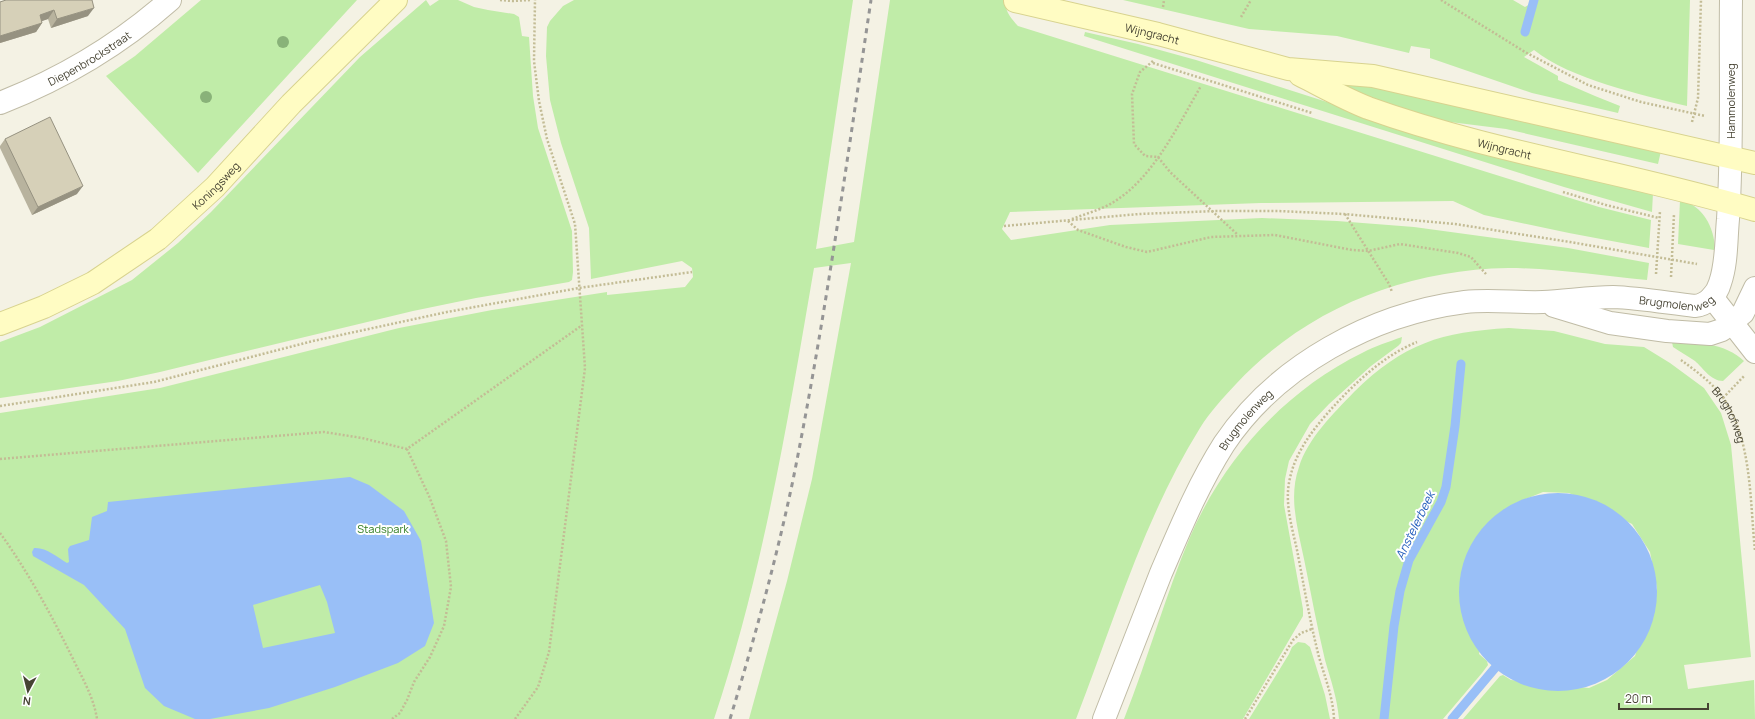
<svg xmlns="http://www.w3.org/2000/svg" width="1755" height="719" font-family="Manrope,sans-serif">
<style>
.green{fill:#c0eca8}
.water{fill:#99bff7;fill-rule:evenodd}
.lines{fill:none;stroke-linecap:round;stroke-linejoin:round}
.stream{stroke:#99bff7;stroke-width:9}
.minor-casing{stroke:#c0bca6;stroke-width:24}
.tertiary-casing{stroke:#c0bca6;stroke-width:24}
.secondary-casing{stroke:#d8d38f;stroke-width:24}
.path{stroke:#c3bc95;stroke-width:2.5;stroke-dasharray:2 2;stroke-linecap:butt}
.minor{stroke:#fff;stroke-width:22}
.tertiary{stroke:#fff;stroke-width:22}
.secondary{stroke:#fffcc3;stroke-width:22}
.rail{stroke:#959595;stroke-width:3;stroke-dasharray:5 5;stroke-linecap:butt}
.tree{fill:#89b279}
.wall{fill:#b8b39e}
.shaded-wall{fill:#969281}
.building{fill:#d6d0b8;stroke:#969281}
.labels{text-anchor:middle;dominant-baseline:central;stroke-width:4;stroke-linejoin:round;paint-order:stroke}
.street-label{font-size:11px;fill:#464333;stroke:#fff}
.park-label{font-size:11px;fill:#327e21;stroke:#fff}
.water-label{font-size:12px;font-style:italic;fill:#225dbc;stroke:#fff}
</style>
<rect width="100%" height="100%" fill="#f4f2e4"/>
<g class="green">
<path d="M201,0H357L198,173L106,76L135,56Z"/>
<path d="M426,0L430,6L439,0H458L474,7L488,10L514,14L519,17L522,36L529,37L533,96L538,128L572,231L573,272L572,280L569,282L476,298L413,311L160,372L118,381L0,398V342L40,327L132,280L178,243L211,212L360,57Z"/>
<path d="M574,0H853L816,249L854,242L890,0H1006C1004,11 1011,18 1018,26L1599,207L1651,220L1649,248L1569,233L1484,215L1453,201L1261,203L1010,212L1002,229L1011,240L1110,225L1262,218L1337,221L1414,227L1568,248L1649,263L1647,280C1601,276 1554,268 1508,268C1405,270 1307,308 1236,384C1223,398 1210,412 1200,428C1144,518 1114,621 1076,719H749L787,581L812,479L851,263L814,268C788,420 763,573 714,719H0V413L160,388L399,328L492,310L607,292V295L685,287L693,277L692,268L682,261L591,279L589,228L561,143L550,100L546,56L547,27L550,21L563,6Z"/>
<path d="M1123,0H1513L1525,7L1537,0H1690L1687,106C1642,95 1570,79 1534,50L1524,57L1558,76V80L1595,96L1620,106L1618,113L1532,93L1430,58V49L1411,46L1409,53L1337,36L1249,29Z"/>
<path d="M1085,32L1138,44L1196,60L1499,157L1653,193L1652,212L1564,187L1084,36Z"/>
<path d="M1348,81L1661,151L1658,164L1506,129L1434,120L1347,93L1344,88Z"/>
<path d="M1680,200C1703,205 1714,227 1715,249L1714,250L1678,244Z"/>
<path d="M1509,328L1554,331L1605,344L1644,347L1670,363L1704,388L1721,413L1731,445L1751,657L1684,665L1688,689L1754,680L1755,719H1463L1500,676L1503,675L1511,680L1589,688L1607,680L1635,656L1657,588L1650,552L1632,524L1569,493L1543,492L1516,503L1479,654L1487,661L1488,665L1482,673L1443,719H1339C1337,697 1331,681 1325,660C1317,627 1311,593 1304,559C1298,529 1288,498 1299,467C1308,438 1333,414 1354,392C1404,343 1441,332 1509,328Z"/>
<path d="M1402,337L1401,343L1398,346L1371,366L1329,404L1310,424L1289,461L1285,479L1284,505L1303,609V616L1243,719H1124C1148,659 1165,596 1190,537C1224,458 1285,391 1362,353C1375,346 1388,342 1402,337Z"/>
<path d="M1672,342C1697,342 1725,343 1744,361L1723,381C1711,381 1703,368 1695,361C1688,356 1680,352 1673,347Z"/>
<path d="M1298,642L1305,643L1310,647L1325,695L1330,719H1249L1289,654L1292,647Z"/>
</g>
<g class="water">
<path d="M350,477L369,485L404,511L421,541L434,623L425,646L398,663L335,687L269,708L210,719H195L164,706L145,688L125,629L84,585L33,556L32,552L34,548C46,547 57,557 67,563L69,562L68,549L70,546L89,540L92,517L107,511L108,502ZM320,585L327,602L335,633L263,648L253,605Z"/>
<circle cx="1558" cy="592" r="99"/>
</g>
<g class="lines">
<g class="stream">
<path d="M1525,32L1534,0"/>
<path d="M1384,719L1394,626L1400,591L1409,560L1441,502L1446,487L1455,426L1461,364"/>
<path d="M1452,719L1495,668"/>
</g>
<g class="minor-casing">
<g id="minor">
<path id="s2" d="M0,103C64,78 118,46 170,0"/>
<path d="M1712,297L1755,352"/>
</g>
</g>
<g class="tertiary-casing">
<g id="tertiary">
<path d="M1554,306L1610,323L1667,331L1710,334L1722,330L1743,313L1755,288"/>
<path id="s3" d="M1104,719C1123,670 1142,622 1161,573C1180,529 1198,485 1224,444C1277,365 1372,314 1465,302C1491,299 1517,303 1543,302C1566,301 1590,297 1613,297C1640,298 1668,303 1695,306C1707,305 1717,294 1720,283C1727,263 1726,240 1728,219C1733,146 1730,73 1731,0"/>
</g>
</g>
<g class="secondary-casing">
<g id="secondary">
<path id="s4" d="M1015,1L1158,34L1288,69L1373,76L1755,163"/>
<path id="s5" d="M1300,75C1322,86 1345,99 1368,108C1494,153 1627,172 1755,210"/>
<path id="s6" d="M0,324L44,307L93,283L158,239L215,187L291,104L396,0"/>
</g>
</g>
<g class="path">
<path d="M500,0L512,1L531,0"/>
<path d="M1441,0L1525,52L1588,85L1641,102L1705,116"/>
<path d="M1163,7L1164,0"/>
<path d="M1241,17L1251,0"/>
<path d="M1153,61L1140,72L1132,94L1134,144L1145,156L1158,157L1170,172L1238,235"/>
<path d="M1153,63L1312,113"/>
<path d="M1692,122L1698,98L1701,0"/>
<path d="M1563,192L1606,205L1659,218"/>
<path d="M1345,214L1389,284L1392,292"/>
<path d="M1072,219C1085,214 1100,210 1112,203C1153,179 1178,125 1201,86"/>
<path d="M1068,221L1078,230L1126,247L1147,252L1211,237L1275,235L1352,250L1368,251L1400,244L1458,253L1471,257L1486,274"/>
<path d="M1004,226L1139,214L1217,211H1278L1344,214L1455,224L1570,242L1697,264"/>
<path d="M1656,274L1660,211"/>
<path d="M1671,277L1674,214"/>
<path id="s1" d="M1681,360C1696,371 1713,383 1724,399C1752,440 1750,503 1755,551"/>
<path d="M1723,398L1745,375"/>
<path d="M0,406L154,382L313,341L447,312L579,288L692,272"/>
<path d="M0,459L324,432L362,438L407,449L581,326"/>
<path d="M0,533C29,573 53,618 75,663C84,681 94,699 97,719"/>
<path d="M392,719L400,713L407,700L414,682L430,657L444,626L451,587L446,541L429,496L407,449"/>
<path d="M515,719L538,687L549,652L585,368L575,224L547,139L539,101L534,61L535,0"/>
<path d="M1245,719L1293,640L1301,633L1312,629"/>
<path d="M1334,719C1333,697 1325,678 1319,657C1310,622 1304,586 1297,550C1292,527 1284,502 1290,478C1296,450 1315,427 1334,406C1357,381 1385,355 1417,342"/>
</g>
<use href="#minor" class="minor"/>
<use href="#tertiary" class="tertiary"/>
<use href="#secondary" class="secondary"/>
<path class="rail" d="M730,719C754,640 776,561 793,480C825,321 847,160 871,0"/>
</g>
<g class="tree">
<circle cx="283" cy="42" r="6"/>
<circle cx="206" cy="97" r="6"/>
</g>
<g class="wall">
<path d="M6,0L88,16L51,28L48,19L41,21L42,23L36,32L0,43V2Z"/>
<path d="M5,139L77,194L32,215L0,148V146Z"/>
</g>
<g class="shaded-wall">
<path d="M94,8L88,16L51,28L57,19Z"/>
<path d="M54,10L48,19L34,24L40,15Z"/>
<path d="M42,23L36,32L0,43V36Z"/>
<path d="M83,186L77,194L32,215L38,207Z"/>
</g>
<g class="building">
<path d="M6,0H92L94,8L57,19L54,10L40,15L42,23L0,36V2Z"/>
<path d="M50,117L83,186L38,207L5,139Z"/>
</g>
<g class="labels">
<g class="street-label">
<text stroke="none"><textPath href="#s4" startOffset="141">Wijngracht</textPath></text>
<text stroke="none"><textPath href="#s2" startOffset="100">Diepenbrockstraat</textPath></text>
<text transform="translate(1730 101) rotate(-90)">Hammolenweg</text>
<text stroke="none"><textPath href="#s5" startOffset="218">Wijngracht</textPath></text>
<text stroke="none"><textPath href="#s6" startOffset="259">Koningsweg</textPath></text>
<text stroke="none"><textPath href="#s3" startOffset="801">Brugmolenweg</textPath></text>
<text stroke="none"><textPath href="#s1" startOffset="75">Brughofweg</textPath></text>
<text stroke="none"><textPath href="#s3" startOffset="333">Brugmolenweg</textPath></text>
</g>
<g class="park-label">
<text x="383" y="528">Stadspark</text>
</g>
<g class="water-label">
<text transform="translate(1415 525) rotate(-64)">Anstelerbeek</text>
</g>
</g>
<g transform="translate(28 691) rotate(187)" stroke="#ffffff" stroke-width="3" paint-order="stroke">
<path d="M0-3L7 15L0 10L-7 15Z" fill="#464333"/>
<text y="-6" font-size="11" font-weight="bold" text-anchor="middle" fill="#464333">N</text>
</g>
<path d="M1619 703v6h89v-6" fill="none" stroke="#464333" stroke-width="2"/>
<text x="1625" y="703" font-size="12" fill="#464333" stroke="#ffffff" stroke-width="3" paint-order="stroke">20 m</text>
</svg>
